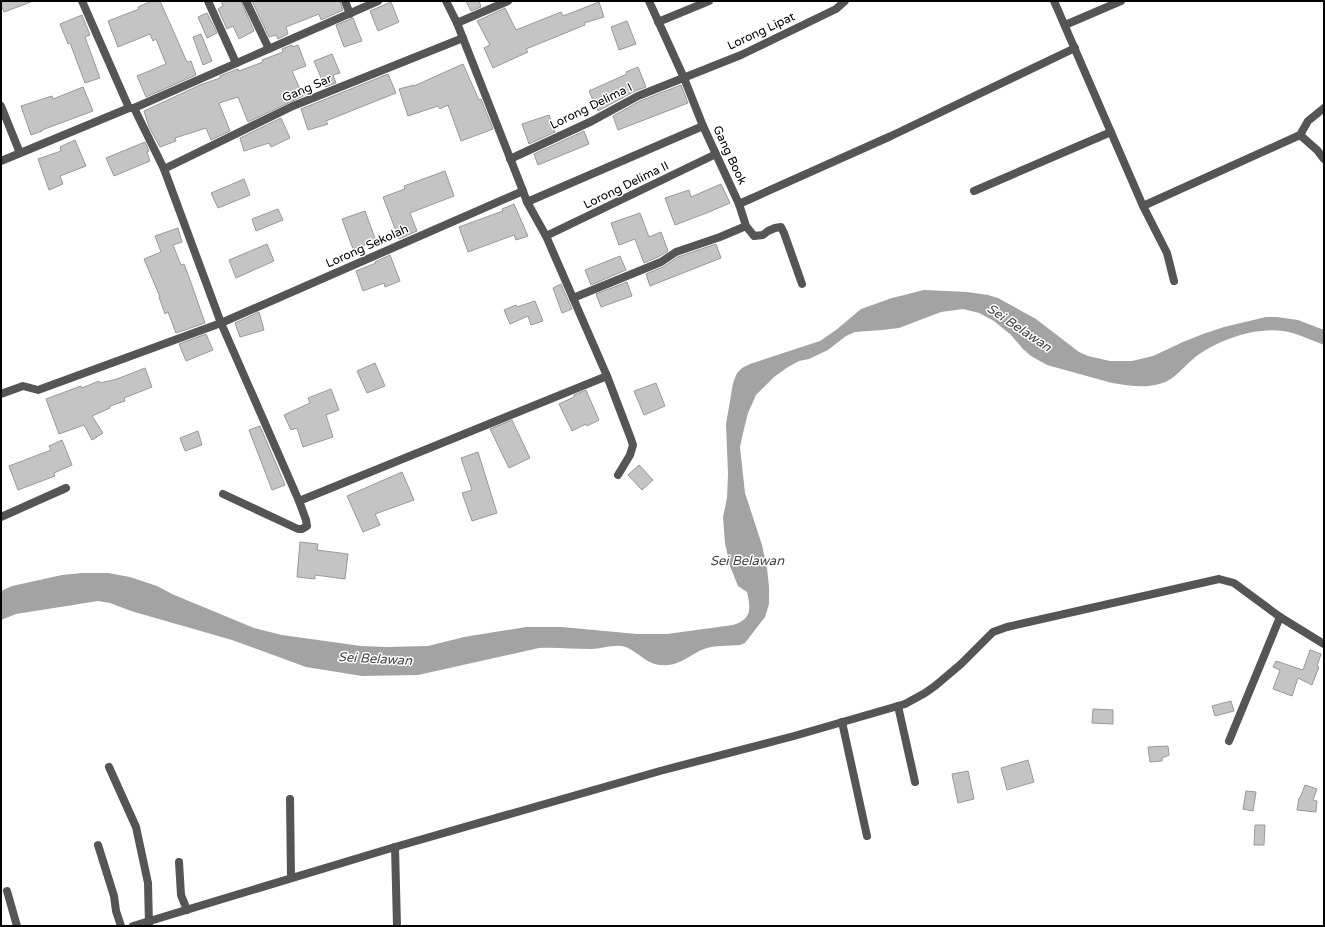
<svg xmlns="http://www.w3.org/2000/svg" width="1325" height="927" font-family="'Varela Round',sans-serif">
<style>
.water{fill:#a3a3a3}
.building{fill:#c4c4c4;stroke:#999}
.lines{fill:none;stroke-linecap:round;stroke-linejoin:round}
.street{stroke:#555;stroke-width:8}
.labels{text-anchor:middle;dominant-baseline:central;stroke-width:3;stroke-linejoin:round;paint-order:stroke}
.street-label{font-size:12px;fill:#000;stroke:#fff}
.water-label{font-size:13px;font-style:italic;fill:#444;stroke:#fff}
</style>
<rect width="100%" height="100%" fill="#fff"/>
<path class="water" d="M924,290L967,292L988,295L998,298L1036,319L1079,352L1088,356L1110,361H1132L1153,356L1183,342L1203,334L1224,327L1266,317H1277L1298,320L1324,330V345C1311,340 1297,333 1283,331C1254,327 1214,341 1192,360C1179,371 1173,382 1155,385C1141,388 1125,385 1112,383L1047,365L1031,356L1023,349L1011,335L994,321L979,313L963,309L941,312L899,328L882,330L855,332L846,336L828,350L809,359L799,361L788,367L774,377L756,395L748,413L743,433L740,447L745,493L762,545L767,568L769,587V604L765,617L745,643L740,645C728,646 715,645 704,649C691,654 682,664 668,665C646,668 637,648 621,646C611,645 601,649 591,649C573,649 556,647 539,648L418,675L362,676L306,667L232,640L131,611L110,603L98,601L16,614L1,620V591L12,586L62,575L82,573H108L130,577L157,586L172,594L254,628L282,635L361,646L386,647L428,646L464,637L526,627H562L637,634H667L733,625C752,619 751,609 747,592L738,586L730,566L725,543L723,517L727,498L728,474L726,424L730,401L733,383L737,373L742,368L750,364L820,341L836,330L861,309L892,298Z"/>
<g class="building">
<path d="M1,1H31V2L4,12L1,5Z"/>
<path d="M152,1H160L187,62L191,61L196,75L146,97L137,76L166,64L156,39L153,41L150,34L118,47L108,21L139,9L138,7Z"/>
<path d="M221,1H241L254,31L239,39L233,26L227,29L218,9L223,6Z"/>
<path d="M252,1H340L343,10L321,20L319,14L286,27L288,34L278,39L276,35L269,37Z"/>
<path d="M466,1H479L481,7L471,11Z"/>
<path d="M391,2L399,22L378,31L370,11Z"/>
<path d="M599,2L604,17L584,23L585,25L526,49L528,52L493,68L484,48L490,45L477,21L505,8L516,30L561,12L563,16Z"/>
<path d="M207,13L217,33L207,38L198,17Z"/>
<path d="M82,15L90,35L85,37L100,78L85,83L70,43L68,44L60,24Z"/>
<path d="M353,18L362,41L344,47L336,25Z"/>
<path d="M627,21L636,44L619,50L611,27Z"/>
<path d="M201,34L212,61L203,65L193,37Z"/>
<path d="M292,45L293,47L298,45L306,66L292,71L303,96L248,122L238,97L219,103L230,131L211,140L206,128L175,138L176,141L160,147L149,127L144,111L200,85L220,78V76L235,70L238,69L239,71L263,62L262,60L283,52L282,49Z"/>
<path d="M332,54L340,73L333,75L336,83L325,87L314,61Z"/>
<path d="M463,64L479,100L481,99L493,129L461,141L448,105L440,109L438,106L408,116L399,89L414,85V86Z"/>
<path d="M638,67L646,87L635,91L598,111L589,91L627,74L626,72Z"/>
<path d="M388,74L396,93L326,121L328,124L308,130L301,109Z"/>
<path d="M681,85L688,103L618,130L613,116L640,101Z"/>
<path d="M83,87L93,111L42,130V131L31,135L21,106L52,96L53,99Z"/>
<path d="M549,115L555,132L529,144L522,124Z"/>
<path d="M281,118L290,138L271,147L269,143L244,151L240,138Z"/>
<path d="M584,131L589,144L538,165L534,154Z"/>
<path d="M75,140L86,166L60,176L63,184L49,190L38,159L61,151L60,147Z"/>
<path d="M145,142L149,151L147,152L150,161L114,176L106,158Z"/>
<path d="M445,171L454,196L410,213L417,231L399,239L383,197L405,189L404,186Z"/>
<path d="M244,179L250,195L218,208L211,193Z"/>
<path d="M721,184L730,203L709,212L675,225L665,198L689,190L691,197Z"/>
<path d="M514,204L528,236L516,240L514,235L468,252L459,227L503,211L502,209Z"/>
<path d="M278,209L283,220L256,231L252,219Z"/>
<path d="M365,211L376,241L353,249L342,219Z"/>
<path d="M640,213L649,237L661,232L668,251L658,257L644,263L635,239L619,245L611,223Z"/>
<path d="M178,228L182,242L173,245L181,265L184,264L189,277L205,323L176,333L168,312L165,314L159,297H160L144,259L161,252L155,236Z"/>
<path d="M267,244L274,261L236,278L229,260Z"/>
<path d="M716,244L721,258L650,286L646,274L663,267L678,257Z"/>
<path d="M390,255L400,281L385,287L384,283L363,291L356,271L376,263L375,262Z"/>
<path d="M620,256L626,270L591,285L585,270Z"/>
<path d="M627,282L632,296L601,307L596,294Z"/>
<path d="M561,284L572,309L562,313L553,288Z"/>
<path d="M535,301L543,321L531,325L528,316L510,324L504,310L516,305L517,307Z"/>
<path d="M259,312L264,330L240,337L235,323Z"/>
<path d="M206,334L213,350L186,361L179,344Z"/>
<path d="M375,363L385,386L367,393L357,371Z"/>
<path d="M145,368L152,387L124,398L125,401L110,406V408L92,416L103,433L92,440L84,425L59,434L46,399L81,386L82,388L99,381L100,383L117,379Z"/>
<path d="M656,383L665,406L644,415L634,391Z"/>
<path d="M331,389L339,410L326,415L333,437L303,447L297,428L291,430L284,415L310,403L308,398Z"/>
<path d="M586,390L599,420L587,426L586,424L572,431L559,404L574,397V395Z"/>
<path d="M512,420L530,458L509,468L490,429Z"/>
<path d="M260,426L285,485L272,490L249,430Z"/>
<path d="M198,431L202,445L185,451L180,438Z"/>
<path d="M62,440L72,465L54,473L55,476L18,490L9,466L51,450L49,446Z"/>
<path d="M478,452L497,513L472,521L462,493L472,490L461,458Z"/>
<path d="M639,465L653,480L642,490L628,475Z"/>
<path d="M402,472L414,500L375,514L380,525L363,532L347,496Z"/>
<path d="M300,542L318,544L317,550L348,554L345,579L315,575V579L297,577Z"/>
<path d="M1310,650L1321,654L1317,666L1319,667L1312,685L1298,678L1292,696L1273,689L1280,670L1273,667L1276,661L1303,670Z"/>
<path d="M1231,701L1234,711L1215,716L1212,706Z"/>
<path d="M1093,709L1113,710V724L1092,723Z"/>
<path d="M1168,746L1169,755L1162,758V761L1150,762L1148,747Z"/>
<path d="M1028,760L1034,782L1007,790L1001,768Z"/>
<path d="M968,771L974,799L958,803L952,774Z"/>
<path d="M1305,785L1317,789L1313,800L1317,801L1316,812L1297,810L1299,798H1300Z"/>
<path d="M1246,791L1256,792L1253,811L1243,809Z"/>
<path d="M1255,825H1265L1264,845H1254Z"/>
</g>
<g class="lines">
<g class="street">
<path d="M208,1L236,63"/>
<path d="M246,1L269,49"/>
<path d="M345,1L350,14"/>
<path d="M446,1L457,23"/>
<path d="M508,1L457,23L523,191L527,202L703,126"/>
<path d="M649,1L684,78L703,126L739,204L746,226L754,236L763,235L768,231L775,228L781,227L784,233L802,284"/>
<path d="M1054,1L1143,206L1300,135L1308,121L1324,108"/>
<path d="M658,22L709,1"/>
<path d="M1065,25L1121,1"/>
<path d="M1,106L20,153"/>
<path d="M134,108L378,1"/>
<path d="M1300,135L1317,150L1324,159"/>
<path d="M510,159L592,121L638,96L741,55L836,9L845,1"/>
<path d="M1,161L129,108"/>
<path d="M164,169L293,106L463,38"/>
<path d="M974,191L1111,132"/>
<path d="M527,202L546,236L607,376L631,439L633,445L630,455L618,475"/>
<path d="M739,204L891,136L1075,48"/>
<path d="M1143,206L1167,253L1174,281"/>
<path d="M546,236L716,154"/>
<path d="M573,298L661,262L676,252L720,237L746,226"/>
<path d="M1,394L23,386L38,390L221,323L164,169L134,108H129L82,1"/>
<path d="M223,494L298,529H302L307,526L306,520L299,501L221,323L523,191"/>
<path d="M299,501L607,376"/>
<path d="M1,517L66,488"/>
<path d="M898,706L915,782"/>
<path d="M842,722L867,836"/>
<path d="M1229,741L1280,617"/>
<path d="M109,767L136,827L148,883L149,925"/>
<path d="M290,799L291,878"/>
<path d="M98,845L114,896L116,911L121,926"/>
<path d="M395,847L397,926"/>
<path d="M179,862L181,895L187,910"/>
<path d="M7,891L17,926"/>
<path d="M133,926L395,847L660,771L794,736L905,704L925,693L935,686L961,664L993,632L1007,627L1219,579L1234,583L1280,617L1324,644"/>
</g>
</g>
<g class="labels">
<g class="street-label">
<text transform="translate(761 31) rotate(-25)">Lorong Lipat</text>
<text transform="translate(307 88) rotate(-23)">Gang Sar</text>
<text transform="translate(591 106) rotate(-26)">Lorong Delima I</text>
<text transform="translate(730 155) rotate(65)">Gang Book</text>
<text transform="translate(626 185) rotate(-26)">Lorong Delima II</text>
<text transform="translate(367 246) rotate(-24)">Lorong Sekolah</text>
</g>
<g class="water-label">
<text transform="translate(1019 328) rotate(34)">Sei Belawan</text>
<text x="747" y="561">Sei Belawan</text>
<text transform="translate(375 659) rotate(3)">Sei Belawan</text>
</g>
</g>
<rect width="1325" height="927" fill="none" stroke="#000000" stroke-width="4"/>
</svg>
